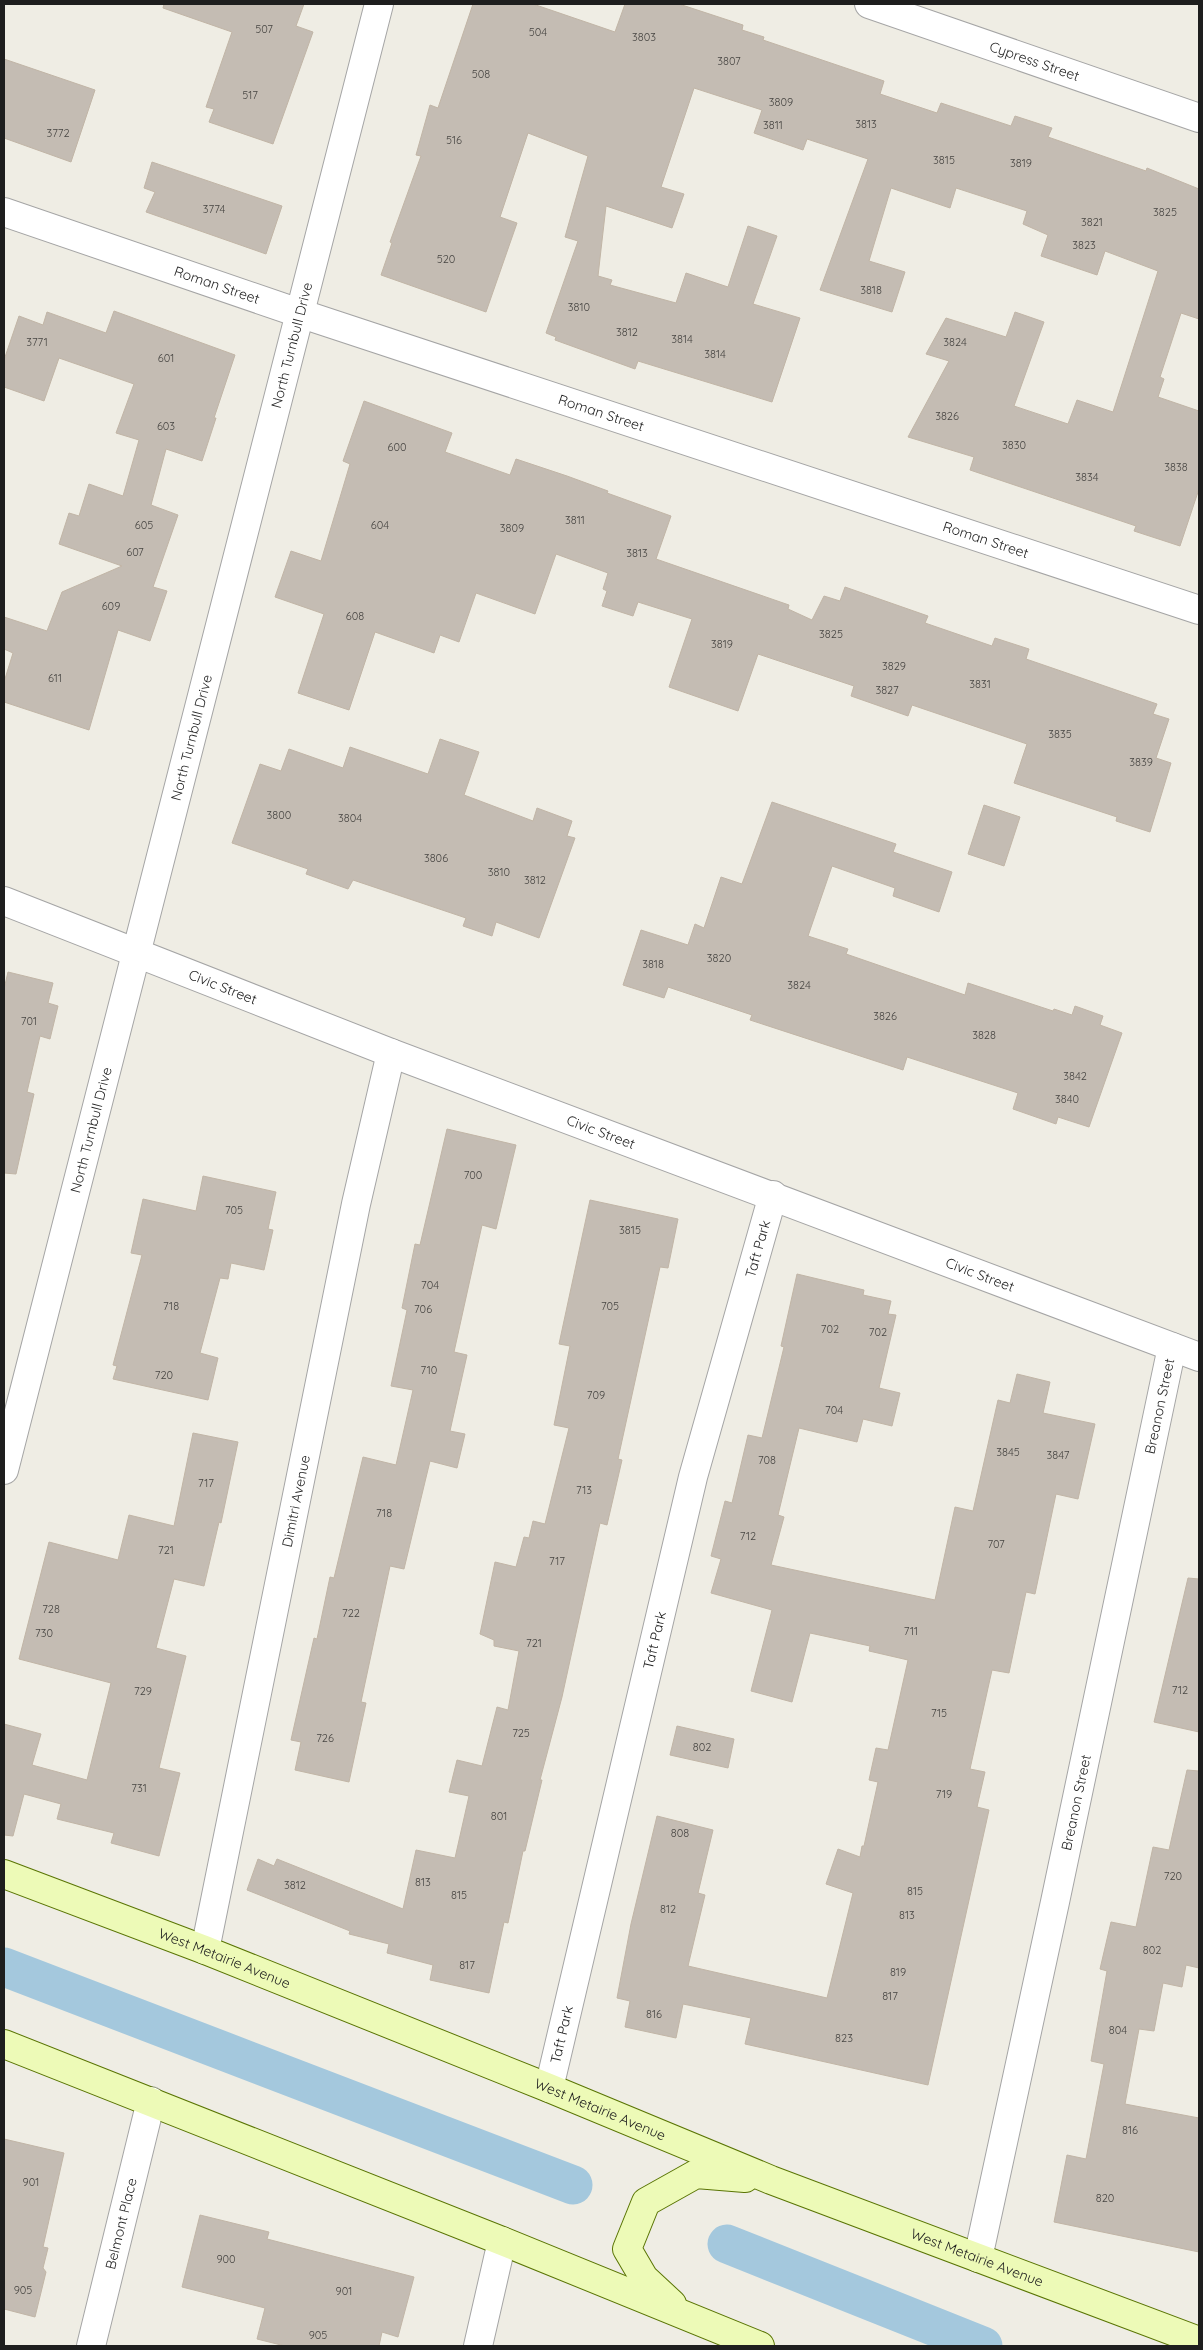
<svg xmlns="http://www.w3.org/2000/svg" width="1203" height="2350" font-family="Quicksand,sans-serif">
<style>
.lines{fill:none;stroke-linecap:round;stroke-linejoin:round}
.canal{stroke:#a4c8dd;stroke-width:39}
.building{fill:#c4bcb3;stroke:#c1b5a6}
.street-casing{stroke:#a5a5a5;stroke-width:30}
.secondary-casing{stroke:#5a7504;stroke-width:30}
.street{stroke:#fff;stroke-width:28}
.secondary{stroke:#edfab7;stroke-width:28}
.labels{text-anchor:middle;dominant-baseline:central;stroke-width:4.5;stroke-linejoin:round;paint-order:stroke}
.number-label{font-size:11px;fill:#484643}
.street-label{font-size:14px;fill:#1e1e1e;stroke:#fff}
</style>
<rect width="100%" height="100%" fill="#efede4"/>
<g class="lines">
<g class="canal">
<path d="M4,1967L573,2185"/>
<path d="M727,2244L983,2346"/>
</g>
</g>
<g class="building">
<path d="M164,4H304L296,26L313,32L273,144L209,122L214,109L206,107L232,32L163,8Z"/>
<path d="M473,4H533L615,32L625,4H679L743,25L742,30L764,37L763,40L884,81L880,94L937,113L941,103L1011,126L1015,116L1052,128L1048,137L1146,171L1147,168L1199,189V319L1181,313L1160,377L1164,379L1158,397L1199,411V489L1180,546L1134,531L1136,526L970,470L974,457L908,437L949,361L926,354L946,318L1006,337L1015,312L1044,322L1014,406L1068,424L1077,400L1113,412L1158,271L1105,251L1097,275L1041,256L1048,235L1023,224L1027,211L956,188L950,208L891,188L869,261L905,272L892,312L820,290L868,159L807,139L803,150L754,133L762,110L694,88L661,187L684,194L672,228L606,206L598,276L612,280L610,285L676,303L686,273L728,287L748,226L777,236L753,304L800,318L772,402L638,361L635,369L555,340L556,337L546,333L578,241L565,237L588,156L528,133L500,217L517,223L486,312L381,275L392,243L390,242L421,156L416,155L430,105L438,108Z"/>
<path d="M4,59L95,90L71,162L4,138Z"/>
<path d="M152,162L282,206L266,254L146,212L155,192L144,188Z"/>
<path d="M114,311L235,355L214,418H216L202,461L166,449L151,505L178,515L153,587L167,591L150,641L118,630L89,730L4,702V682L13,653L4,649V617L47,631L62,592L122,566L59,544L69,513L79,516L89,484L123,496L139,440L116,433L134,384L59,358L44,401L4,387V360L19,316L43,325L47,312L106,333Z"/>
<path d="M364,401L452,433L445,452L510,475L516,459L567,476L608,491L607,493L671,516L656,559L789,605L788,609L812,620L824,596L840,601L845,587L928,616L925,623L992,646L995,638L1029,649L1026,659L1157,704L1153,714L1169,719L1156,758L1171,763L1150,832L1116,821L1117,817L1014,783L1027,744L912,705L908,716L851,696L854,686L758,654L738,711L669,687L692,619L638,602L633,616L602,606L607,591L603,589L608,573L556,554L535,614L476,593L459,642L440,635L434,653L375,632L349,710L298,693L324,614L275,597L291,551L321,561L350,464L343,461Z"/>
<path d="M440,739L479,752L464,795L533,821L537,808L572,821L567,836L575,838L539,938L496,922L492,936L463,926L466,918L353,880L348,889L306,874L308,869L232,843L260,764L281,771L289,749L343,768L350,747L428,774Z"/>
<path d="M772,802L896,844L893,852L952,872L939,912L893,896L895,888L832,866L808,936L848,949L846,954L965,995L968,983L1053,1011L1054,1009L1072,1015L1075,1006L1103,1016L1100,1025L1122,1033L1089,1127L1058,1117L1056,1124L1013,1109L1018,1093L907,1057L903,1070L750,1020L752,1015L668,987L664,998L623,985L641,930L688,945L695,924L704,928L721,877L742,884Z"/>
<path d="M984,805L1020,817L1004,866L968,854Z"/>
<path d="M8,972L53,983L48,1003L58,1006L50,1039L40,1036L27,1092L34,1094L16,1174L4,1173V989Z"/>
<path d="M447,1129L516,1145L496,1229L482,1225L454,1352L467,1355L450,1431L465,1434L457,1468L430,1461L404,1569L390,1566L361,1702L366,1703L349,1782L295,1770L301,1742L291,1740L314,1638L317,1639L330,1577L334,1578L363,1457L396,1465L413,1390L391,1386L407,1310L402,1308L415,1244L420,1245Z"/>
<path d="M203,1176L276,1192L268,1229L273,1230L264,1270L231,1263L228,1279L220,1278L200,1353L218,1358L208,1400L113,1379L117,1366L113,1365L142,1255L131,1253L143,1199L196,1211Z"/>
<path d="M590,1200L678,1219L668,1268L660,1267L618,1459L622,1460L607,1525L600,1523L562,1697L540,1780H542L525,1851H523L508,1923L504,1922L489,1993L430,1980L433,1965L387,1953L389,1944L349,1934L350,1931L247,1890L258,1859L274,1866L277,1859L403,1909L416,1850L455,1858L469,1796L449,1792L457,1760L482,1766L497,1707L508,1710L519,1651L494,1646V1640L480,1634L495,1562L516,1567L524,1537L529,1538L533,1521L545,1524L569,1428L554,1425L570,1346L559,1344Z"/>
<path d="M797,1274L864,1290L863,1295L891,1301L888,1314L896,1315L879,1388L900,1393L892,1426L863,1419L857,1442L799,1428L778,1515L784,1517L771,1565L935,1600L955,1507L973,1511L998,1400L1010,1403L1017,1374L1050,1382L1043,1413L1095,1424L1078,1499L1056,1494L1035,1594L1026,1592L1009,1673L992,1670L970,1769L985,1772L977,1807L989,1810L928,2085L745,2044L751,2018L683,2004L676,2038L625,2027L630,2001L617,1998L631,1924L657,1816L713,1830L698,1893L705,1895L688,1966L827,1998L853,1893L826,1884L838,1849L860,1857L862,1846H864L878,1782L869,1780L876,1748L888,1750L908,1660L869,1651L870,1646L810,1633L792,1702L751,1691L772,1610L711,1593L721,1559L711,1556L725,1501L732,1503L748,1435L762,1438L784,1347L781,1346Z"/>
<path d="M193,1433L238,1442L221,1523L219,1522L204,1586L174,1579L156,1648L186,1656L159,1768L180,1773L159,1856L111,1843L114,1833L57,1819L61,1804L24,1794L13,1836L4,1835V1724L41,1734L32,1765L87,1780L111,1683L19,1659L49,1542L118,1560L129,1515L174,1526Z"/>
<path d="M1188,1578L1199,1579V1732L1154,1722Z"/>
<path d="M677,1726L734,1739L728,1768L670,1755Z"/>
<path d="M1187,1770L1199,1771V1968L1186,1965L1182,1987L1163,1983L1154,2031L1139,2029L1125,2104L1199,2118V2252L1054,2222L1067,2155L1086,2159L1104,2064L1091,2061L1107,1971L1100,1969L1111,1922L1136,1927L1153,1847L1169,1850Z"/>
<path d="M4,2139L64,2153L43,2247L48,2248L43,2268L46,2272L35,2317L4,2309Z"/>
<path d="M200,2215L269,2232L267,2239L414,2277L398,2337L382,2332L379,2346H285L257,2339L265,2308L182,2287Z"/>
</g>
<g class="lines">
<g class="street-casing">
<g id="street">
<path id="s1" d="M869,4L1199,118"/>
<path id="s2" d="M4,212L299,313L1199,610"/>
<path id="s3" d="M4,901L391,1053L1199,1357"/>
<path id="s4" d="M4,1470L379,4"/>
<path id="s5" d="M205,1950L356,1204L391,1053"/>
<path id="s6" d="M549,2088L693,1477L773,1195"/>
<path id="s7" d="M978,2258L1055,1902L1172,1347"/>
<path id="s8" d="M91,2346L151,2101"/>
<path d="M478,2346L502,2241"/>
</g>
</g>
<g class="secondary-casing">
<g id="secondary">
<path id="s9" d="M4,1874L205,1950L549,2088L771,2180L1199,2341"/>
<path d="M4,2044L502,2241L760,2346"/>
<path d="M672,2304L644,2278L627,2249L646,2202L696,2174L745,2178"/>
</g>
</g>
<use href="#street" class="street"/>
<use href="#secondary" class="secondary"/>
</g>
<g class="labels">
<g class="number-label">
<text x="264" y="29">507</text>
<text x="538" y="32">504</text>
<text x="644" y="37">3803</text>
<text x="729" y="61">3807</text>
<text x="481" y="74">508</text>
<text x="250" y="95">517</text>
<text x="781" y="102">3809</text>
<text x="866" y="124">3813</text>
<text x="773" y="125">3811</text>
<text x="58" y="133">3772</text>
<text x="454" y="140">516</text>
<text x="944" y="160">3815</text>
<text x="1021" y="163">3819</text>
<text x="214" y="209">3774</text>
<text x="1165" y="212">3825</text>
<text x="1092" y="222">3821</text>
<text x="1084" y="245">3823</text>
<text x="446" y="259">520</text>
<text x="871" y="290">3818</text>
<text x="579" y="307">3810</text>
<text x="627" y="332">3812</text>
<text x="682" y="339">3814</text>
<text x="37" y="342">3771</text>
<text x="955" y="342">3824</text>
<text x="715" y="354">3814</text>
<text x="166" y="358">601</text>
<text x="947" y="416">3826</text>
<text x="166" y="426">603</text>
<text x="1014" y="445">3830</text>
<text x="397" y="447">600</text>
<text x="1176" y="467">3838</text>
<text x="1087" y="477">3834</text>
<text x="575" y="520">3811</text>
<text x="144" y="525">605</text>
<text x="380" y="525">604</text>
<text x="512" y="528">3809</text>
<text x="135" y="552">607</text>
<text x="637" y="553">3813</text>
<text x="111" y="606">609</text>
<text x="355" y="616">608</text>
<text x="831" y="634">3825</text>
<text x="722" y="644">3819</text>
<text x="894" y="666">3829</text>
<text x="55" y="678">611</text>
<text x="980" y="684">3831</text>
<text x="887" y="690">3827</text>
<text x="1060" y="734">3835</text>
<text x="1141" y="762">3839</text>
<text x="279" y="815">3800</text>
<text x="350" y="818">3804</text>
<text x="436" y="858">3806</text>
<text x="499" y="872">3810</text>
<text x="535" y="880">3812</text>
<text x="719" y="958">3820</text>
<text x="653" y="964">3818</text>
<text x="799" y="985">3824</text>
<text x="885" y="1016">3826</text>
<text x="29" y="1021">701</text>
<text x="984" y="1035">3828</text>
<text x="1075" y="1076">3842</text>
<text x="1067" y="1099">3840</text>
<text x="473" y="1175">700</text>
<text x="234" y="1210">705</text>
<text x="630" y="1230">3815</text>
<text x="430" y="1285">704</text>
<text x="171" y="1306">718</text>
<text x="610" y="1306">705</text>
<text x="423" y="1309">706</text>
<text x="830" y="1329">702</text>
<text x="878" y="1332">702</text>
<text x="429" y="1370">710</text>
<text x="164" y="1375">720</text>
<text x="596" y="1395">709</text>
<text x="834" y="1410">704</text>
<text x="1008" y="1452">3845</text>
<text x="1058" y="1455">3847</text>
<text x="767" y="1460">708</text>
<text x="206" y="1483">717</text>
<text x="584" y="1490">713</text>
<text x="384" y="1513">718</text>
<text x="748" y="1536">712</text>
<text x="996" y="1544">707</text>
<text x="166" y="1550">721</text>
<text x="557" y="1561">717</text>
<text x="51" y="1609">728</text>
<text x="351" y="1613">722</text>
<text x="911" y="1631">711</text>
<text x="44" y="1633">730</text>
<text x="534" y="1643">721</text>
<text x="1180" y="1690">712</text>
<text x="143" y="1691">729</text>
<text x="939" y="1713">715</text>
<text x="521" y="1733">725</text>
<text x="325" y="1738">726</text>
<text x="702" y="1747">802</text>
<text x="139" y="1788">731</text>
<text x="944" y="1794">719</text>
<text x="499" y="1816">801</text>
<text x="680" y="1833">808</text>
<text x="1173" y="1876">720</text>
<text x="423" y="1882">813</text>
<text x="295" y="1885">3812</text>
<text x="915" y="1891">815</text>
<text x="459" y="1895">815</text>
<text x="668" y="1909">812</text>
<text x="907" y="1915">813</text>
<text x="1152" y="1950">802</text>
<text x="467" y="1965">817</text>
<text x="898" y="1972">819</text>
<text x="890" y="1996">817</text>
<text x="654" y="2014">816</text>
<text x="1118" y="2030">804</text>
<text x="844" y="2038">823</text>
<text x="1130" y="2130">816</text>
<text x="31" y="2182">901</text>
<text x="1105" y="2198">820</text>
<text x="226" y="2259">900</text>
<text x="23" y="2290">905</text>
<text x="344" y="2291">901</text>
<text x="318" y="2335">905</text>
</g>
<g class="street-label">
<text stroke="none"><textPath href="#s1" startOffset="175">Cypress Street</textPath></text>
<text stroke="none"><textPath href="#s2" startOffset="225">Roman Street</textPath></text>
<text stroke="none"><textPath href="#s4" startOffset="1161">North Turnbull Drive</textPath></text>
<text stroke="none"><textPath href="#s2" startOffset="630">Roman Street</textPath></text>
<text stroke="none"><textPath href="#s2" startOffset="1035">Roman Street</textPath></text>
<text stroke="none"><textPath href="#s4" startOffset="756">North Turnbull Drive</textPath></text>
<text stroke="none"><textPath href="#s3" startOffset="235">Civic Street</textPath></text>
<text stroke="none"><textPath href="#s4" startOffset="351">North Turnbull Drive</textPath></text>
<text stroke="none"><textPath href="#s3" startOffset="640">Civic Street</textPath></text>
<text stroke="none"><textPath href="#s6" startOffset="865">Taft Park</textPath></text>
<text stroke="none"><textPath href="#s3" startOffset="1045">Civic Street</textPath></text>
<text stroke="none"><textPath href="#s7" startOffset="871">Breanon Street</textPath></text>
<text stroke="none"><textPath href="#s5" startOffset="458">Dimitri Avenue</textPath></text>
<text stroke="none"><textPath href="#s6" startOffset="460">Taft Park</textPath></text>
<text stroke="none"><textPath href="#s7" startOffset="466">Breanon Street</textPath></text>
<text stroke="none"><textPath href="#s9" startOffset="236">West Metairie Avenue</textPath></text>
<text stroke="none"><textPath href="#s6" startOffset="55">Taft Park</textPath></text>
<text stroke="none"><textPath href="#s9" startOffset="641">West Metairie Avenue</textPath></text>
<text stroke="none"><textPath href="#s8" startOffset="126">Belmont Place</textPath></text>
<text stroke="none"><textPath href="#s9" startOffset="1046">West Metairie Avenue</textPath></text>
</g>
</g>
<rect width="1203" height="2350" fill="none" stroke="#1e1e1e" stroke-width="10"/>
</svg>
